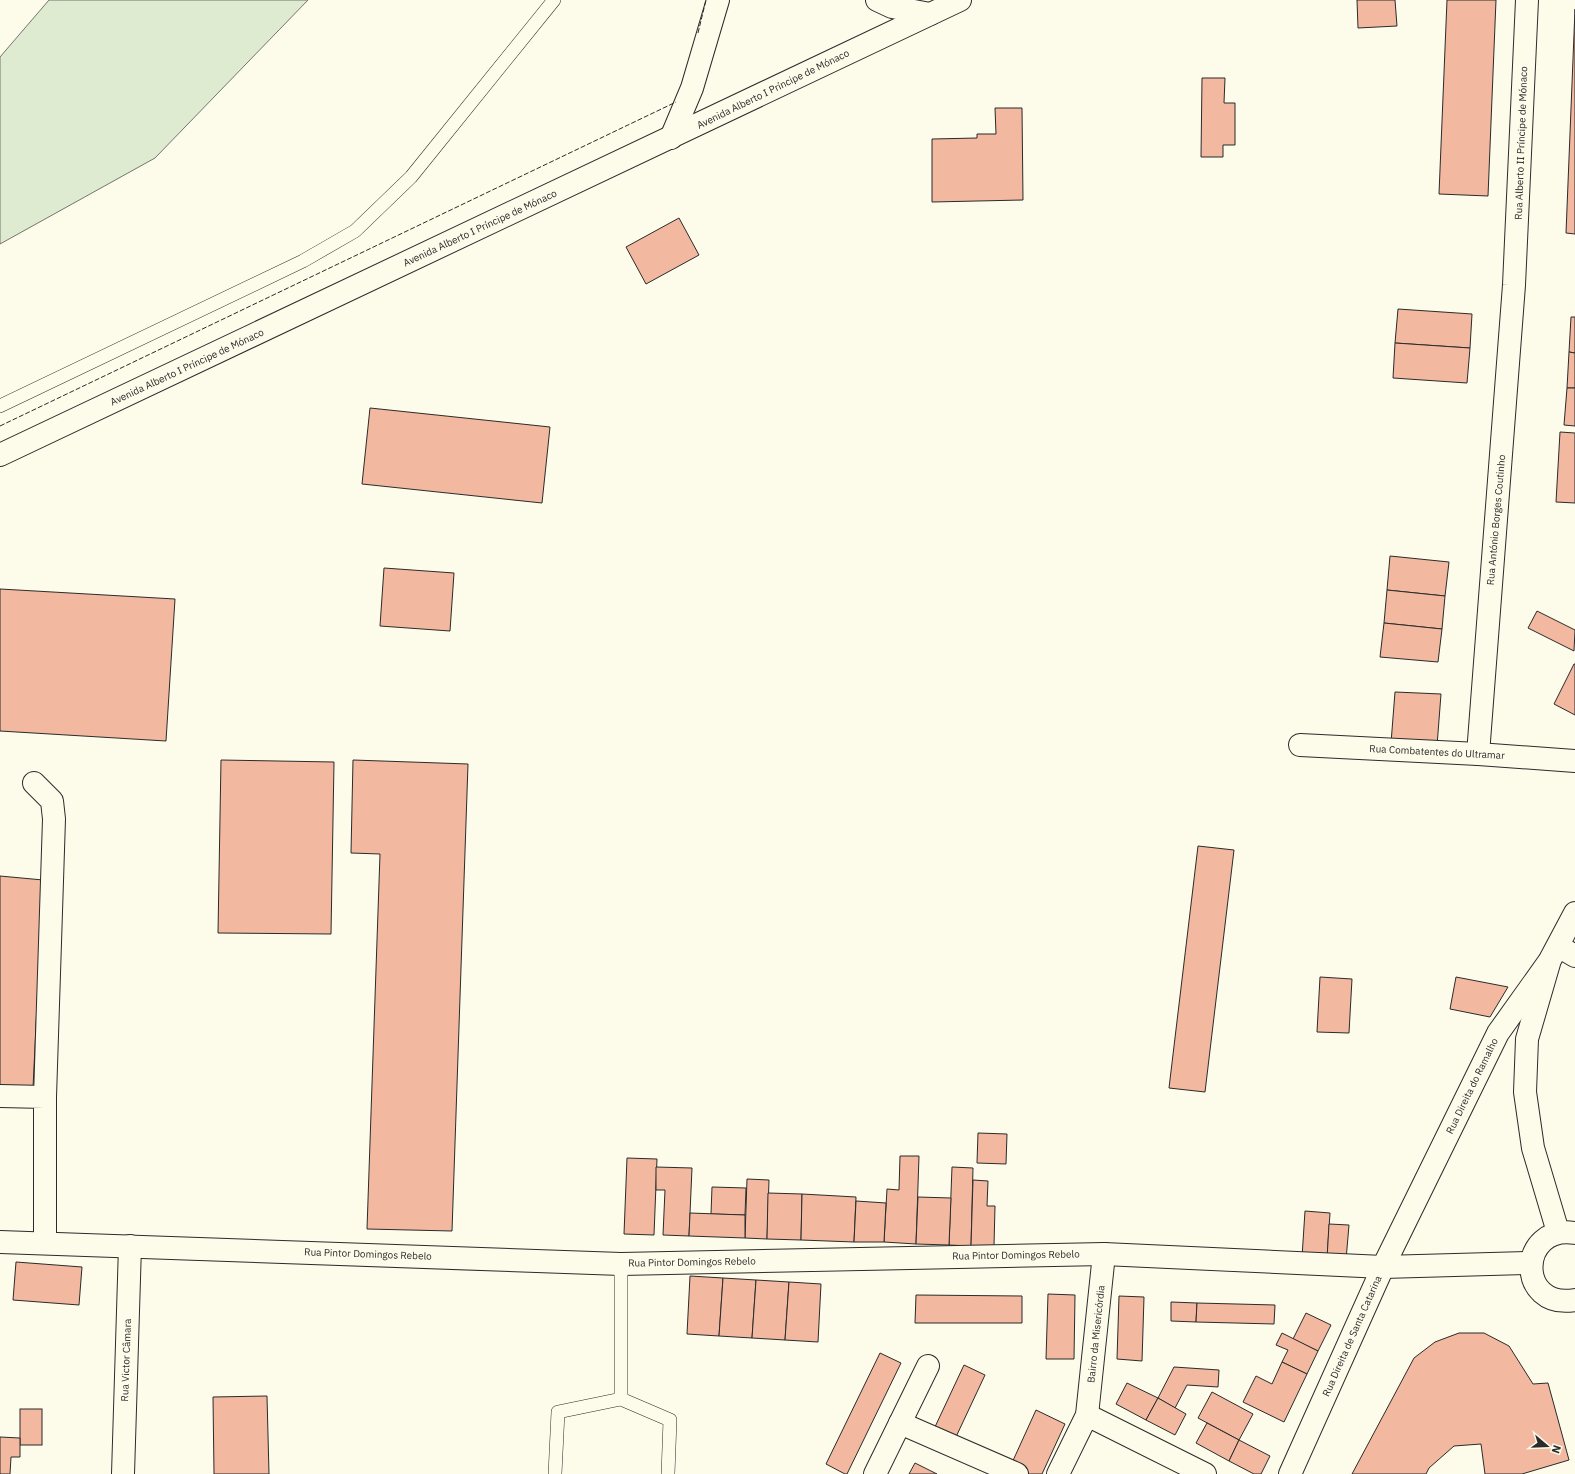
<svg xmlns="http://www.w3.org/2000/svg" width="1575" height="1474" font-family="'IBM Plex Sans',sans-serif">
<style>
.green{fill:#deebd1;stroke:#74746e}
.building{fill:#f2b8a0;stroke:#2b2b2b}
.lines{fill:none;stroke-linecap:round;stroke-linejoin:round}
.service-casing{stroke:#2b2b2b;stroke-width:14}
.minor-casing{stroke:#2b2b2b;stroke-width:24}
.secondary-casing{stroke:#2b2b2b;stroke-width:24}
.primary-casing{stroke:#2b2b2b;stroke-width:24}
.service{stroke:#fdfbea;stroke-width:13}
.minor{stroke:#fdfbea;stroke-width:22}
.secondary{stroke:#fdfbea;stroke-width:22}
.primary{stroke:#fdfbea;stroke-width:22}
.fence{stroke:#2b2b2b;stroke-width:1;stroke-dasharray:5 2;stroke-linecap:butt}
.labels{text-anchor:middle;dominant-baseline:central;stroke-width:3;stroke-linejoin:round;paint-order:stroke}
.street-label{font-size:10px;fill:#2b2b2b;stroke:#fdfbea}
</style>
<rect width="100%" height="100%" fill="#fdfbea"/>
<path class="green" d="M49,0H308L155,158L0,244V57Z"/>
<g class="building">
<path d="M1357,0H1395L1397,26L1358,28Z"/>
<path d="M1447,0H1496L1488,196L1439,194Z"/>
<path d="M1575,9V234L1566,233Z"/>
<path d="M1202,78H1225L1224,103H1235V145H1223V157H1201Z"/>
<path d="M995,108H1022L1023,200L932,202V139L977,138V134H996Z"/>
<path d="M679,218L699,255L646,284L626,247Z"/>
<path d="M1398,309L1472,314L1470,348L1395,343Z"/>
<path d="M1571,317H1575V353L1569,352Z"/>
<path d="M1395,343L1470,348L1467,383L1393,378Z"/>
<path d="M1569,352L1575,353V388H1567Z"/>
<path d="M1567,388H1575V426L1564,425Z"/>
<path d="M370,408L550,427L542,503L362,484Z"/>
<path d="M1560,432L1575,433V503L1556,502Z"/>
<path d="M1390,556L1449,562L1445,596L1387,590Z"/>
<path d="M384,568L454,573L450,631L380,626Z"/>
<path d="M0,589L175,599L166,741L0,731Z"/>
<path d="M1387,590L1445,596L1442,629L1384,623Z"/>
<path d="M1537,611L1575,630L1574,651L1528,628Z"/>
<path d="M1384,623L1442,629L1438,662L1380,657Z"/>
<path d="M1574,664H1575V715L1554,704Z"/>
<path d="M1395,692L1441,694L1437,746L1391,743Z"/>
<path d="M221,760L334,762L331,934L218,933Z"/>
<path d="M353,760L468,764L452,1231L367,1229L380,854L351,853Z"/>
<path d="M1198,846L1234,850L1205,1092L1169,1088Z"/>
<path d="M0,876L43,880L33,1088L0,1087Z"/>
<path d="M1320,977L1352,979L1349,1033L1317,1032Z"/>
<path d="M1456,977L1508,987L1490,1017L1450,1009Z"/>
<path d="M978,1133L1007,1134L1006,1164L977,1163Z"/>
<path d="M900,1156H919L916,1244L884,1242L887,1189L899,1190Z"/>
<path d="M627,1158L657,1159L654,1235L624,1234Z"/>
<path d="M656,1167L692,1168L689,1236L663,1235L665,1190H656Z"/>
<path d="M952,1167L973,1168L971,1246L949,1245Z"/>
<path d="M747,1179L769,1180L767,1239L745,1238Z"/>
<path d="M973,1180L988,1181L987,1206H995L994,1246H971Z"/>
<path d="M712,1187L746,1188L745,1215L711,1214Z"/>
<path d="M768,1193L802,1194L801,1240L767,1239Z"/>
<path d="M802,1194L856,1197L854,1242L801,1240Z"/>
<path d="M918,1197L951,1198L949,1245L916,1244Z"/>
<path d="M856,1201L886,1203L884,1242H854Z"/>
<path d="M1305,1211L1330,1213L1327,1259L1302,1257Z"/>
<path d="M690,1213L745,1215V1238L689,1236Z"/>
<path d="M1329,1224L1349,1225L1346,1260L1327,1259Z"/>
<path d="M16,1262L82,1267L79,1305L13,1300Z"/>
<path d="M690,1276L723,1278L719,1336L687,1334Z"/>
<path d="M723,1278L756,1280L752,1338L719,1336Z"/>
<path d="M756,1280L789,1282L785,1340L752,1338Z"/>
<path d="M789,1282L821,1284L818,1342L785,1340Z"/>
<path d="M1048,1294L1075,1295L1074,1359H1046Z"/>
<path d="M916,1295L1022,1296V1323H915Z"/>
<path d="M1119,1296L1144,1297L1142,1361L1117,1359Z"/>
<path d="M1171,1302L1197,1303L1196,1322L1171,1321Z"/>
<path d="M1197,1303L1275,1305L1274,1324L1196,1322Z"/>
<path d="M1306,1313L1331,1325L1318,1351L1293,1339Z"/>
<path d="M1282,1333L1318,1351L1307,1374L1282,1362L1288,1350L1276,1345Z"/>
<path d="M1459,1333H1484L1509,1346L1533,1384L1548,1383L1569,1460L1522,1474H1485L1481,1444L1454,1446L1429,1468L1426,1474H1352L1414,1358L1435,1342Z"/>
<path d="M880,1353L901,1363L847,1474H845L826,1464Z"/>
<path d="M1282,1362L1307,1374L1284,1422L1243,1402L1256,1376L1272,1384Z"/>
<path d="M964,1365L985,1375L955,1439L934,1429Z"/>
<path d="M1174,1367L1219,1370L1218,1387L1187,1385L1175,1408L1158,1398Z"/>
<path d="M1127,1383L1158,1398L1146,1420L1116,1404Z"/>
<path d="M1212,1392L1253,1414L1239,1440L1198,1418Z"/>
<path d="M267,1396L269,1474H214L213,1397Z"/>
<path d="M1158,1398L1186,1414L1175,1435L1146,1420Z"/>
<rect x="20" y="1409" width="22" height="36"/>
<path d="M1036,1410L1065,1424L1042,1474H1029L1011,1465Z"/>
<path d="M1207,1423L1239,1440L1229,1461L1196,1443Z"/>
<path d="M0,1437L20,1438V1457H11L10,1474H0Z"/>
<path d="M1239,1440L1270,1456L1261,1474H1254L1229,1461Z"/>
<path d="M915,1463L937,1474H909Z"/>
</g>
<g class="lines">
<g class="service-casing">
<g id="service">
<path d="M0,406L303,261L355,231L411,177L554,0"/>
<path d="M621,1264V1399"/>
<path d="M555,1474L558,1412L621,1399L670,1420L668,1474"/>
</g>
</g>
<g class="minor-casing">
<g id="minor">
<path d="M1300,745L1478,754L1575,761"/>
<path d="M1478,754L1514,285L1527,0"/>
<path d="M34,783L52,801L54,819L45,1097"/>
<path d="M1558,946L1575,956"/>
<path d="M0,1096L45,1097V1243"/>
<path d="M0,1242L621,1264L1104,1254L1383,1267L1530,1263"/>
<path d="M1087,1415L1205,1474"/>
<path d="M900,1423L1017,1474"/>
<path d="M123,1474L130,1246"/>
<path d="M875,1474L928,1366"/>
<path d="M1058,1474L1087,1415L1104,1254"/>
<path d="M1290,1474L1383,1267L1498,1033L1548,963"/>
</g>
</g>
<g class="secondary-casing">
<g id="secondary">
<path d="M0,455L960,0"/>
<path d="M1558,1232L1533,1148L1525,1092L1527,1039L1550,960L1575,913"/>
<path d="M1575,1233C1518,1224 1516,1310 1575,1300"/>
</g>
</g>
<g class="primary-casing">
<g id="primary">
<path d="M877,0L892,7L930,14"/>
<path d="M671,138L692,88L718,0"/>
</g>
</g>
<use href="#service" class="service"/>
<use href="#minor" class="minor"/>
<use href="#secondary" class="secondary"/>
<use href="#primary" class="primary"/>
<g class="fence">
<path d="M698,33L706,0"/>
<path d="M0,426L676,102"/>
</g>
</g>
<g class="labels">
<g class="street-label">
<text transform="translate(773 89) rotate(-26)">Avenida Alberto I Príncipe de Mónaco</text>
<text transform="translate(1521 143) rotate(-88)">Rua Alberto II Príncipe de Mónaco</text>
<text transform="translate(480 228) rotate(-25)">Avenida Alberto I Príncipe de Mónaco</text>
<text transform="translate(187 367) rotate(-25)">Avenida Alberto I Príncipe de Mónaco</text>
<text transform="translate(1496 520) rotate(-85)">Rua António Borges Coutinho</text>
<text transform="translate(1437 752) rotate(3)">Rua Combatentes do Ultramar</text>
<text transform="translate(1472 1086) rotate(-64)">Rua Direita do Ramalho</text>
<text transform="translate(368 1254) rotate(2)">Rua Pintor Domingos Rebelo</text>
<text transform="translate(1016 1255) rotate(-1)">Rua Pintor Domingos Rebelo</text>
<text transform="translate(692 1262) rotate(-1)">Rua Pintor Domingos Rebelo</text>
<text transform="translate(1096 1334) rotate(-84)">Bairro da Misericórdia</text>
<text transform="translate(1352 1336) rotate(-66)">Rua Direita de Santa Catarina</text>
<text transform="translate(126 1360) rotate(-88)">Rua Victor Câmara</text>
</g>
</g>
<g transform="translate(1547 1446) rotate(109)" stroke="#fdfbea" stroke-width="3" paint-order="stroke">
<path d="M0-3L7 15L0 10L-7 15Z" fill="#2b2b2b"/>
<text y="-6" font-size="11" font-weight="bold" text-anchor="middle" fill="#2b2b2b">N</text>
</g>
</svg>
